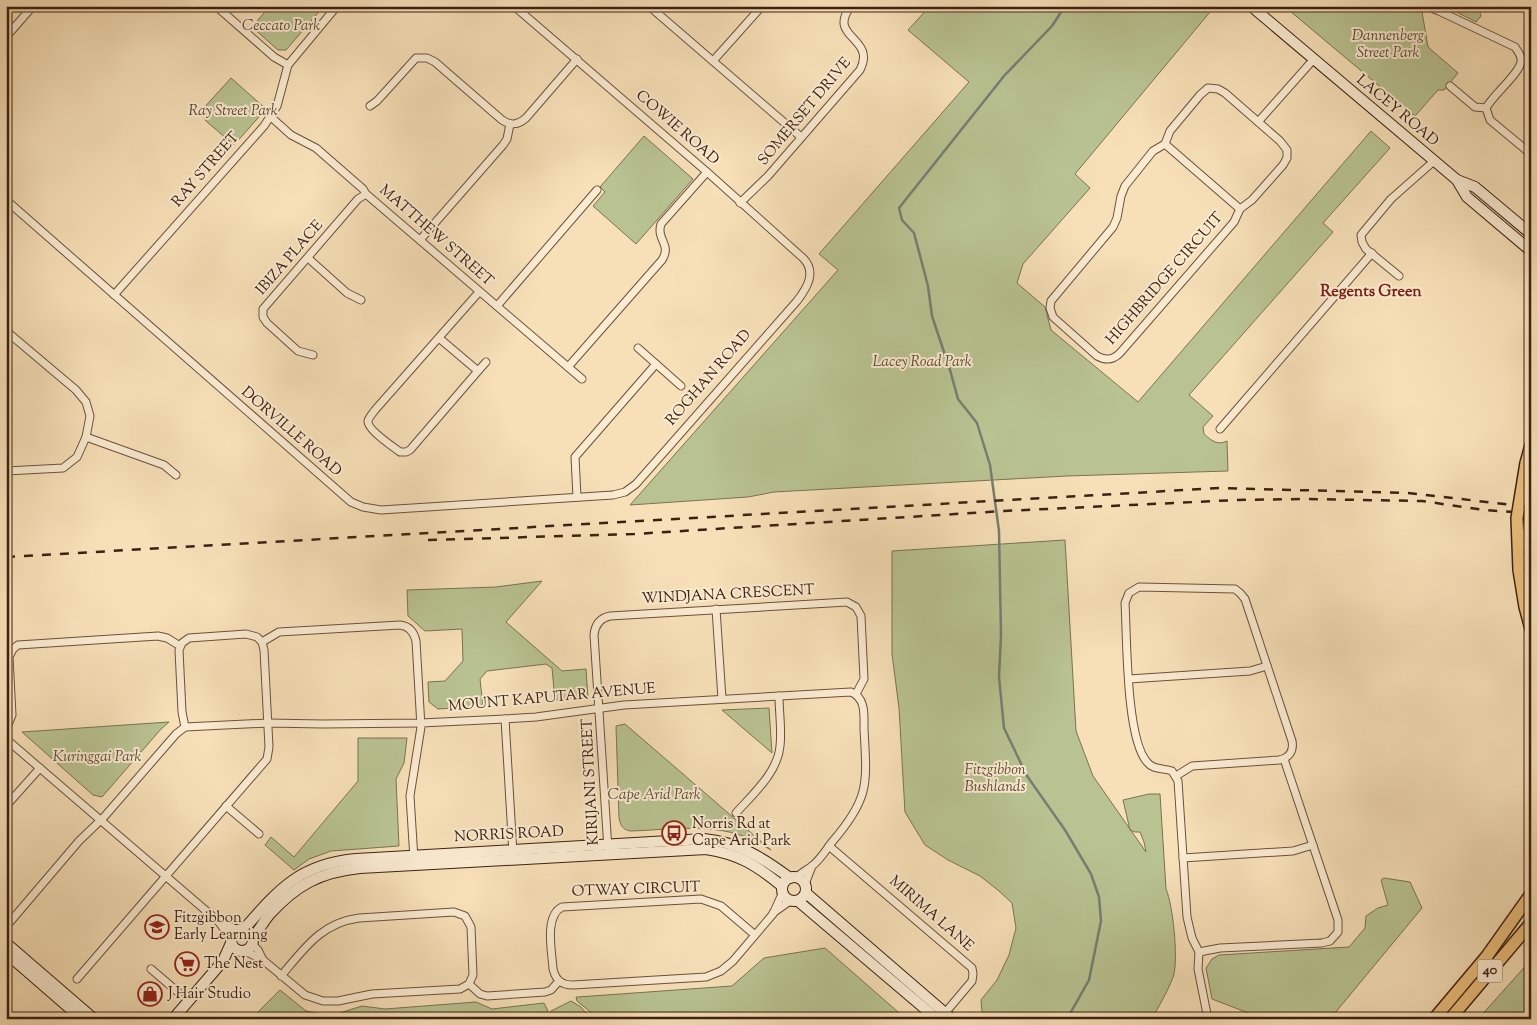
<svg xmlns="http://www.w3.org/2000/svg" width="1537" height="1025" font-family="'Sorts Mill Goudy',serif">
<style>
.green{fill:#b9c392;stroke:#7b7252}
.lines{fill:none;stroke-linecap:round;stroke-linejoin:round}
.stream{stroke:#777e73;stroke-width:2.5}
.street-casing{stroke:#6c503c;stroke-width:9}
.secondary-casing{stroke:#3d2013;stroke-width:12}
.primary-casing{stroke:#3d2013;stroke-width:14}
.street{stroke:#faebd1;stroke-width:7}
.secondary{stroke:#faebd1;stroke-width:10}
.primary{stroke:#ecc07c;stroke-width:11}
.rail{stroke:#3d2013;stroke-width:2.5;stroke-dasharray:9 9;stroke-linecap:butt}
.primary-bridge-casing{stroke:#3d2013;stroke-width:14;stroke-linecap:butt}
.primary-bridge{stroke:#ecc07c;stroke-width:11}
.labels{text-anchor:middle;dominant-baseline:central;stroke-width:4;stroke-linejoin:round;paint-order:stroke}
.shield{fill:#faebd1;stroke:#765d4c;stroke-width:1}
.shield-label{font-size:14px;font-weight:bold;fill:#3d2013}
.park-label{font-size:15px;font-style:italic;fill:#5c4933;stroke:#faebd1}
.street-label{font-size:15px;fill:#3d2013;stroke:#faebd1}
.poi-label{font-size:15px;fill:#3d2013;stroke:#faebd1;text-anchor:start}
.neighbourhood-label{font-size:16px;font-weight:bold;fill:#7a1f14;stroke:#faebd1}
</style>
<rect width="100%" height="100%" fill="#f7e0b8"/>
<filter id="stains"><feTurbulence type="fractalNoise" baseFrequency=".004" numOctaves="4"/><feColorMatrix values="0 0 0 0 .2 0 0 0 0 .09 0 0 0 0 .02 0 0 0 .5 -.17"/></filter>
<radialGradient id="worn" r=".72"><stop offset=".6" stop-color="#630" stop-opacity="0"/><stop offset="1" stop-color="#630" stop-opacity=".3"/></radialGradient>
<g class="green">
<path d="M270,6H324L286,50H278L252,27Z"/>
<path d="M930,6H1215L1075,174L1090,188L1023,264L1017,283L1045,307L1051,330L1138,402L1371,131L1390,148L1323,223L1333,232L1189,395L1213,416L1203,427L1204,434C1211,440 1217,446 1227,441L1228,471L1067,476L774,492L748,497L630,505L838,270L819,254L969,82L908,30Z"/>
<path d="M1284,6H1389L1422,12L1428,47L1458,73L1444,90H1438L1415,116Z"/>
<path d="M1445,6H1478L1481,16L1476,22Z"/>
<path d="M231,78L266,109L234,145L206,121L201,111Z"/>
<path d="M644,136L693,179L636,244L593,206L605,192L600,187Z"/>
<path d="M1065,540L1076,731L1093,776L1146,852L1144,842L1140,832H1135L1130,830L1123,800L1149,794H1160L1166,889C1173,905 1178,956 1174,974C1172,983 1157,1011 1151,1019H990L982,1012L981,1000L997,980L1009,955L1016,928L1012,903L999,891L980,876L948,860L925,845L905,812L899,708L892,654V551Z"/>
<path d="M542,581L506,622L562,671L586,669L588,698L579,699L578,697L555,700L552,668L546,664L487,671L480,679L483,706L438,709L429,702L428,682L445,681L463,661L462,629L425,631L408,616L407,590L496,587Z"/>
<path d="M769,708L772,753L722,710Z"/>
<path d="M169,722L161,729L102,797L93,795L22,732Z"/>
<path d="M625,724L771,850C762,845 753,839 743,836C707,823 667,830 630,831C622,829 621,826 619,818L616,726Z"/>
<path d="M358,738H407L404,763L396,779L399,846L331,851L309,859L294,870L265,845L271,837L294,857L358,781Z"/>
<path d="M1384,878L1410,882L1422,908L1330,1019H1264L1212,999L1206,968L1212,959L1219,955L1349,947L1365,928L1366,916L1378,908L1388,905L1381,880Z"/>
<path d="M825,948L906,1019H599L577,1001L576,997H578L732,986L764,958Z"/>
<path d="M1531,960V1019H1478Z"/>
<path d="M280,990L306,1011L330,1016L362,1006L385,1009L476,1002L492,1009L544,1003L548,1011L543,1019H251Z"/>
<path d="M571,1001L581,1007L591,1019H546L551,1011Z"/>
</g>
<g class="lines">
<path class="stream" d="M1065,6L1052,26L1004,76L899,208L902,220L914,233L928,286L932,316L950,370L958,399L977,423L990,465L999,531L1001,635L999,677L1004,728L1027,776L1065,830L1091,874L1099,897L1101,921L1089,980L1067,1019"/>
<g class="street-casing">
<g id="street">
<path d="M216,6L274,57L288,65"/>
<path d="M649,6L801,137"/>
<path d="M1426,6L1439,11L1515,47C1518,52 1522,55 1521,62C1519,74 1493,95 1486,108L1490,120L1531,154"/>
<path d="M6,37L33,6"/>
<path d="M713,61L762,6"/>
<path d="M1450,86L1475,107L1486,108"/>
<path d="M1208,88L1218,89L1225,93L1280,141L1287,150V158L1283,165L1252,200L1240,209L1234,222L1120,353C1113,360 1106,361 1097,356L1053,317L1050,308L1051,301L1113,227L1117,218L1121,196L1125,186L1153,151L1165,144L1170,131L1200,95Z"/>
<path d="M370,106L377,101L416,58H427L435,62L502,120C511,126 518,125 526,118L577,59"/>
<path d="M271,117L291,135L316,148L363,189L366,194L582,379"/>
<path d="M1258,122L1313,60"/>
<path d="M1165,144L1240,209"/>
<path d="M6,200L351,502L363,507L381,510L613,495L625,492L636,484L797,301C807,288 817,272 803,258L707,172L514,6"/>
<path d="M740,203L768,176L860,70C877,37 826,38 851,6"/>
<path d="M420,240L503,145L507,139L510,124"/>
<path d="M308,258L347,293L361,300"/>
<path d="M1399,276L1366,249L1362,242L1361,235L1391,199L1434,161"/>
<path d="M114,295L264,126L277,106L288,65L337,6"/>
<path d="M497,306L597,190"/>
<path d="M6,331L76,390L86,402L90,416L86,437L77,457L63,468L6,471"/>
<path d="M439,338L478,371L410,450L406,452H400C393,447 367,429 368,421C369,417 373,413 375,410L479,292"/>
<path d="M638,348L681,386"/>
<path d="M313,355L298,351L267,323L263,317V309L358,199L366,194"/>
<path d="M568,367L662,260C672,244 656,240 661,224L707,172"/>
<path d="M478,371L486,362"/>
<path d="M1220,429L1372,253"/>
<path d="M86,437L164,465L176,475"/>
<path d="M577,497L575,457L656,364"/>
<path d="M716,609L722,699"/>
<path d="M1129,679L1250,671L1267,666"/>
<path d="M505,719L513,853"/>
<path d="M185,727L182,712L179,650L182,643L189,638L246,634L257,637L262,642L279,632L400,625C409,626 414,632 416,641L421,727L410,796L414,859"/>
<path d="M6,730L12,715L9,657L13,649L18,645L158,636L167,638L180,646"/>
<path d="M6,739L218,921L231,938"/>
<path d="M1176,776L1192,766L1279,760C1289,758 1294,751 1292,741L1245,599L1240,593L1235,589L1139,587L1129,593L1125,603C1127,638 1126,738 1147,762C1153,770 1163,768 1172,771L1178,781L1187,917L1192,938L1199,952"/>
<path d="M6,806L40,768"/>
<path d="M226,806L259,834"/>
<path d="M736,813C753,794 778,772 780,746C782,730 779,712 779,696"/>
<path d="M829,846L972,968L973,974L972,981L945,1013"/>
<path d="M608,849L594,635C595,625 600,618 610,616L847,602L856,607L861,616L864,679L856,694"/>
<path d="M1183,858L1293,851L1313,845"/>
<path d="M805,884L812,866"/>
<path d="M773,913L790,901"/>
<path d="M218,921L238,930"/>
<path d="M10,922L79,841L104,817L176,734L185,727L268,723L323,724L421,723L505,719L536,717L624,705L851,692C866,698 864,715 864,729C867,784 870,798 832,842C826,850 820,860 812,866C807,870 802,872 797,877"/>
<path d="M755,935L721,906L701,899L562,907C544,916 552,952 553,969C556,981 562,985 573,985L706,977L721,971L733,961L773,914L782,894"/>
<path d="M252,944L258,950L263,960"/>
<path d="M245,951L263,960L305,995L323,1001H338L372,994L460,989L469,984L473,975L471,927L465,916L454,912L359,918C321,923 304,949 281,976"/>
<path d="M151,969L179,993"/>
<path d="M77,979L267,759L269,747L264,650L262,642"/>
<path d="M469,984L480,994L487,996L545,992L551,990L559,981"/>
<path d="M1208,1019L1198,969L1199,952L1220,948L1322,943L1330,941L1338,932V920L1284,759"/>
</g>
</g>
<g class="secondary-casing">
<g id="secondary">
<path d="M1251,6L1457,180L1475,187L1531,234"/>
<path d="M1457,180L1467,197L1531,251"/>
<circle cx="794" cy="889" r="12"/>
<path d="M806,893L952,1019"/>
<path d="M798,901L937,1019"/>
<circle cx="242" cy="940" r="11"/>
<path d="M244,929C279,889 300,864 356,859L704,839C738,842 763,858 790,878"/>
<path d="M253,937C259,931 263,922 269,915C296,885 320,872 360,868L706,849C739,854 756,865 782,886"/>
<path d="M6,943L94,1019"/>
<path d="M6,953L82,1019"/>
<path d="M173,1019L223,961L231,943"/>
</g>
</g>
<g class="primary-casing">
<g id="primary">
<path d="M1526,463L1531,445"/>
<path d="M1519,570L1525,607L1531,629"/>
<path d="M1434,1019L1487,956L1531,894"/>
<path d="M1450,1019L1531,923"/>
</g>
</g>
<use href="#street" class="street"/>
<use href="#secondary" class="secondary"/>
<use href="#primary" class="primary"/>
<g class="rail">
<path d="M428,540L634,534L1004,511L1237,500L1306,499L1422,501L1484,510L1514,512"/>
<path d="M6,557L1220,488L1408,493L1531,507"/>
</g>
<g class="primary-bridge-casing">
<g id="primary-bridge">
<path d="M1519,570L1517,518L1526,463"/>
<path d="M1530,571L1528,540L1531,499"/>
</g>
</g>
<use href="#primary-bridge" class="primary-bridge"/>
</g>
<defs>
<g id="bus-ring" transform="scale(1.25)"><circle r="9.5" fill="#faebd1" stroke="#8f2418" stroke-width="1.5"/><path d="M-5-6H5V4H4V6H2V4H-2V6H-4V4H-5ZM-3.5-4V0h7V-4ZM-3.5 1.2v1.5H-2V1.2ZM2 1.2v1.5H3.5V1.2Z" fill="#8f2418"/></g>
<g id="school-ring" transform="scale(1.25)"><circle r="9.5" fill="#faebd1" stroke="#8f2418" stroke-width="1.5"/><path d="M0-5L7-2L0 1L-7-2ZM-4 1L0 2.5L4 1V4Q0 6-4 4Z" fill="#8f2418"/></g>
<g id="supermarket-ring" transform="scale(1.25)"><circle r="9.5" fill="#faebd1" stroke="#8f2418" stroke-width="1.5"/><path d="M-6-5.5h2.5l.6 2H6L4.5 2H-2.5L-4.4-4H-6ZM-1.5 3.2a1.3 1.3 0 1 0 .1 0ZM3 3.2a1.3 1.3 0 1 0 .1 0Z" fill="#8f2418"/></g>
<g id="shop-ring" transform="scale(1.25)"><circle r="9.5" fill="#faebd1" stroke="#8f2418" stroke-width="1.5"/><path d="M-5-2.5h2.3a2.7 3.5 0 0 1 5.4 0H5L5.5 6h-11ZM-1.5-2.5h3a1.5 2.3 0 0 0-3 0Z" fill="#8f2418"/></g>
</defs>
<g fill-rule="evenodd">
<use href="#bus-ring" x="674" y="833"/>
<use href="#school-ring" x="157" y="927"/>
<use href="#supermarket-ring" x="187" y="964"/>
<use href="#shop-ring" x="150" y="994"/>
</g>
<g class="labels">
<rect class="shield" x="1477.5" y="959.5" width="25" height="23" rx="4"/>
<g class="shield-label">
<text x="1490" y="971">40</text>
</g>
<g class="park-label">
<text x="281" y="26">Ceccato Park</text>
<text x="1388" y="36">Dannenberg<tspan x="1388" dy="17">Street Park</tspan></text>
<text x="233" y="111">Ray Street Park</text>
<text x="922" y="362">Lacey Road Park</text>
<text x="97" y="757">Kuringgai Park</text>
<text x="995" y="770">Fitzgibbon<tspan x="995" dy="17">Bushlands</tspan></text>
<text x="654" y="795">Cape Arid Park</text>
</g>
<g class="street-label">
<text transform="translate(1397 111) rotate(40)">LACEY ROAD</text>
<text transform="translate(805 112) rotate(-50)">SOMERSET DRIVE</text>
<text transform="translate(677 128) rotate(41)">COWIE ROAD</text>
<text transform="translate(206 170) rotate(-49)">RAY STREET</text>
<text transform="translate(436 236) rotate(41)">MATTHEW STREET</text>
<text transform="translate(290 258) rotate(-49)">IBIZA PLACE</text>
<text transform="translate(1165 279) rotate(-49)">HIGHBRIDGE CIRCUIT</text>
<text transform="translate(709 378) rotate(-49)">ROGHAN ROAD</text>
<text transform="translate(291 432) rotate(41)">DORVILLE ROAD</text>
<text transform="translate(728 595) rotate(-3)">WINDJANA CRESCENT</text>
<text transform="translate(552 698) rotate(-5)">MOUNT KAPUTAR AVENUE</text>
<text transform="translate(591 782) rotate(-93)">KIRIJANI STREET</text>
<text transform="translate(509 835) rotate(-3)">NORRIS ROAD</text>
<text transform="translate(636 890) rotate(-2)">OTWAY CIRCUIT</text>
<text transform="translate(931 914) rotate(41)">MIRIMA LANE</text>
</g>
<g class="poi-label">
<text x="692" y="824">Norris Rd at<tspan x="692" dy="17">Cape Arid Park</tspan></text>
<text x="174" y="918">Fitzgibbon<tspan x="174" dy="17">Early Learning</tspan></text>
<text x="204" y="964">The Nest</text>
<text x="168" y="994">J Hair Studio</text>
</g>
<g class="neighbourhood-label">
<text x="1371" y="292">Regents Green</text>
</g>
</g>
<rect width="1537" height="1025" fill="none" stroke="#f7e0b8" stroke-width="25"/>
<rect x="8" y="8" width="1522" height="1010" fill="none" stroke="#3d2013" stroke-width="2.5"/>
<rect x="12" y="12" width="1512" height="1000" fill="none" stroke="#3d2013"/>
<rect width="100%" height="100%" filter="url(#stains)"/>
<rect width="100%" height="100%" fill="url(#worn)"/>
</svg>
